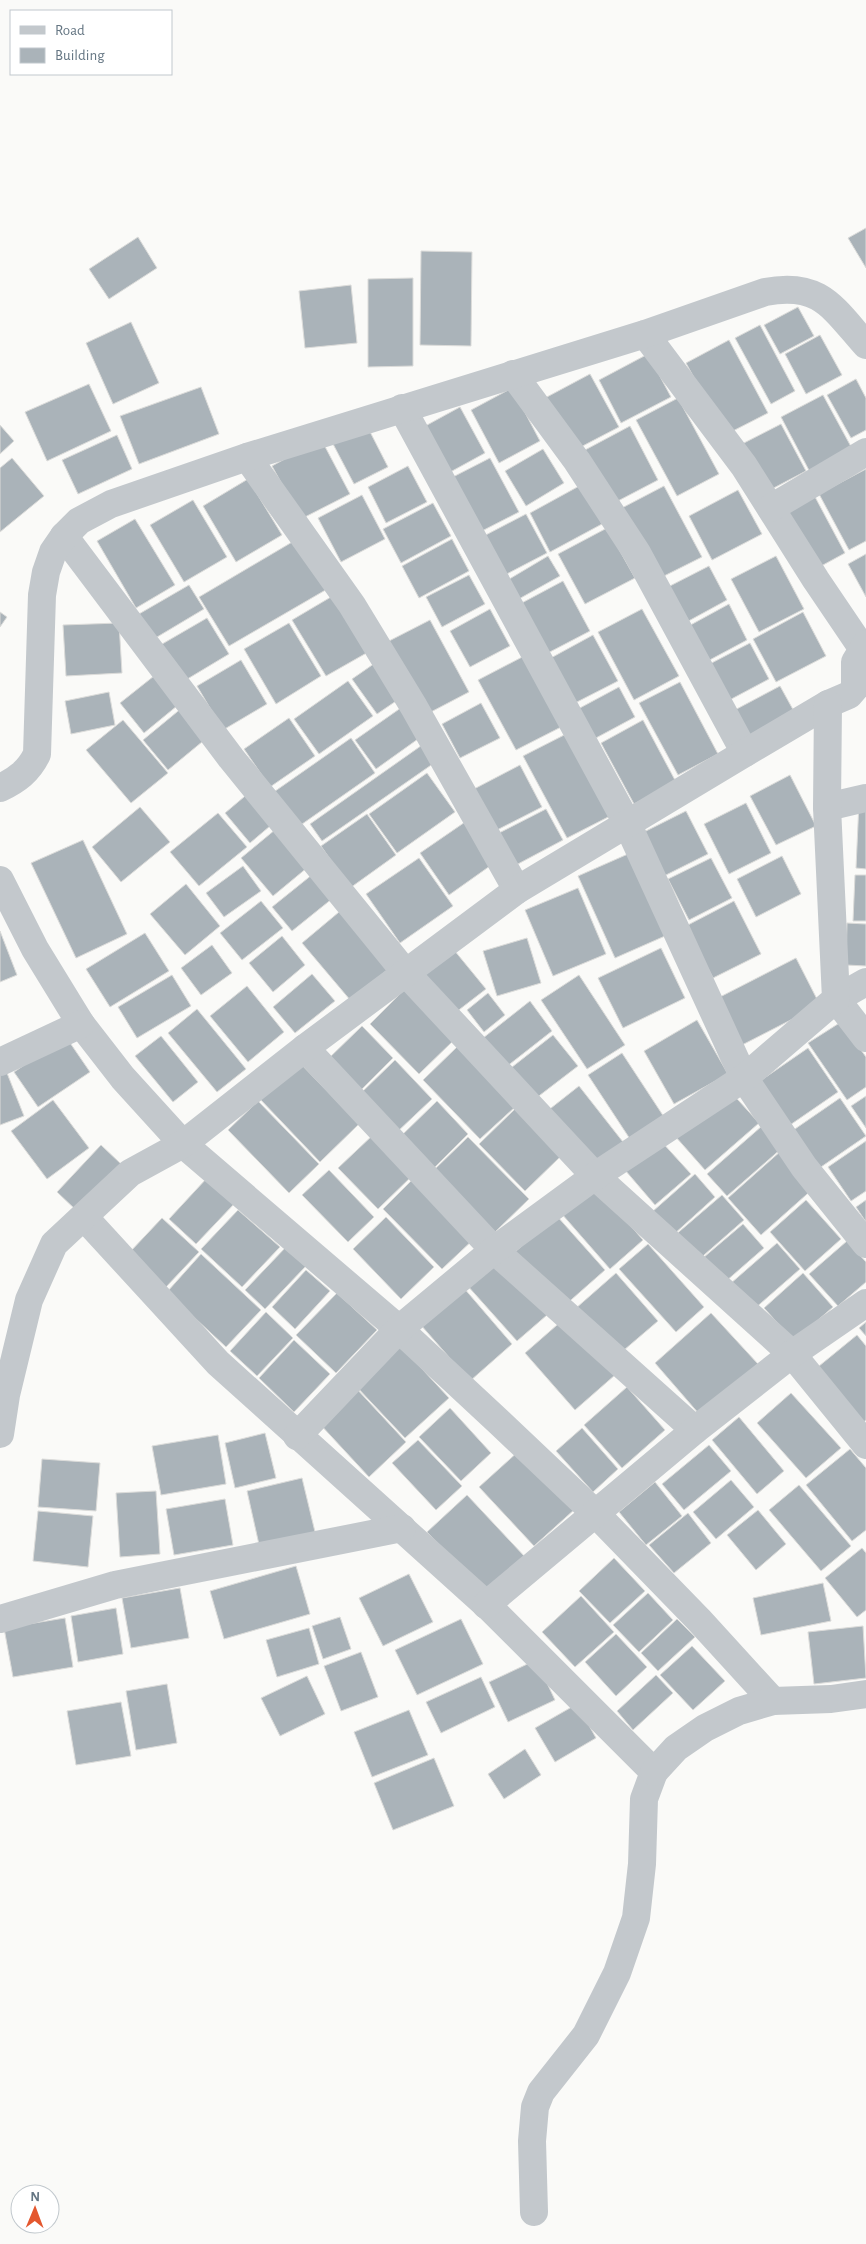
<svg xmlns="http://www.w3.org/2000/svg" width="866" height="2244" font-family="'Alegreya Sans',sans-serif">
<style>
.building{fill:#aab3b9;stroke:#dcdcda}
.lines{fill:none;stroke-linecap:round;stroke-linejoin:round}
.street{stroke:#c3c8cc;stroke-width:28}
</style>
<rect width="100%" height="100%" fill="#fafaf8"/>
<g class="building">
<path d="M866,228V268L848,238Z"/>
<path d="M138,237L157,268L109,299L89,269Z"/>
<path d="M421,251L472,252L471,346L420,345Z"/>
<path d="M413,278V366L368,367V279Z"/>
<path d="M351,285L357,343L305,348L299,291Z"/>
<path d="M798,307L814,336L780,354L764,325Z"/>
<path d="M131,322L159,383L113,404L86,343Z"/>
<path d="M760,325L795,391L771,404L735,338Z"/>
<path d="M820,335L842,375L806,394L785,354Z"/>
<path d="M729,340L768,413L725,435L686,363Z"/>
<path d="M648,354L671,397L621,423L599,380Z"/>
<path d="M590,374L619,427L573,451L545,398Z"/>
<path d="M856,379L866,398V430L851,438L827,395Z"/>
<path d="M89,384L111,431L47,461L25,412Z"/>
<path d="M201,387L219,434L139,464L120,416Z"/>
<path d="M512,388L540,441L499,463L471,410Z"/>
<path d="M823,395L855,454L812,476L781,417Z"/>
<path d="M678,398L719,474L677,496L636,420Z"/>
<path d="M460,407L485,453L443,476L418,430Z"/>
<path d="M366,424L388,467L354,484L332,442Z"/>
<path d="M781,424L806,471L766,492L740,445Z"/>
<path d="M0,425L14,441L0,454Z"/>
<path d="M630,426L658,480L614,503L585,450Z"/>
<path d="M117,435L132,469L78,494L62,460Z"/>
<path d="M321,439L350,494L301,519L272,466Z"/>
<path d="M543,449L564,483L526,506L505,471Z"/>
<path d="M12,458L44,496L0,532V468Z"/>
<path d="M490,458L519,512L478,533L449,479Z"/>
<path d="M408,466L427,502L386,523L368,487Z"/>
<path d="M866,469V541L849,550L819,494Z"/>
<path d="M248,479L282,535L236,562L203,506Z"/>
<path d="M581,485L602,524L550,552L530,513Z"/>
<path d="M664,486L702,557L658,579L620,509Z"/>
<path d="M738,490L762,534L712,560L689,516Z"/>
<path d="M362,495L385,539L341,562L318,518Z"/>
<path d="M814,495L845,553L812,571L781,512Z"/>
<path d="M193,500L227,557L184,582L150,525Z"/>
<path d="M433,503L451,536L401,563L383,529Z"/>
<path d="M526,514L547,553L501,577L480,538Z"/>
<path d="M135,519L175,585L136,608L97,541Z"/>
<path d="M607,528L635,578L585,604L558,554Z"/>
<path d="M299,538L329,588L229,646L199,597Z"/>
<path d="M452,539L469,571L419,598L402,566Z"/>
<path d="M866,554V597L848,564Z"/>
<path d="M548,556L560,576L517,600L506,581Z"/>
<path d="M776,556L804,609L759,632L731,579Z"/>
<path d="M709,566L727,600L683,624L664,589Z"/>
<path d="M469,575L485,604L442,627L426,597Z"/>
<path d="M563,581L590,631L544,655L518,605Z"/>
<path d="M189,585L204,609L147,643L132,618Z"/>
<path d="M336,594L370,651L326,676L292,620Z"/>
<path d="M729,604L747,640L704,663L685,628Z"/>
<path d="M490,609L510,646L470,667L450,631Z"/>
<path d="M642,609L679,676L634,700L598,632Z"/>
<path d="M0,612L7,617L0,627Z"/>
<path d="M803,612L826,656L776,682L753,639Z"/>
<path d="M207,618L229,654L179,684L157,647Z"/>
<path d="M430,620L469,692L427,714L389,641Z"/>
<path d="M119,623L122,673L66,676L63,625Z"/>
<path d="M289,623L321,676L276,704L244,649Z"/>
<path d="M593,635L618,681L573,704L549,659Z"/>
<path d="M750,643L769,679L722,704L702,668Z"/>
<path d="M528,654L565,725L516,750L478,680Z"/>
<path d="M241,660L267,704L223,730L197,686Z"/>
<path d="M378,661L402,697L377,714L352,679Z"/>
<path d="M159,672L183,701L144,733L120,703Z"/>
<path d="M348,681L373,716L319,754L294,719Z"/>
<path d="M680,682L718,754L678,775L639,703Z"/>
<path d="M780,686L796,715L747,741L731,712Z"/>
<path d="M619,687L635,717L594,739L578,709Z"/>
<path d="M109,692L115,725L71,734L65,701Z"/>
<path d="M481,703L500,738L460,758L442,724Z"/>
<path d="M405,705L425,734L376,769L355,740Z"/>
<path d="M183,707L208,737L168,770L143,740Z"/>
<path d="M289,718L315,756L270,787L244,749Z"/>
<path d="M123,720L168,773L131,803L86,750Z"/>
<path d="M643,720L676,782L634,804L601,743Z"/>
<path d="M572,731L616,813L567,838L523,756Z"/>
<path d="M351,738L375,773L295,829L271,794Z"/>
<path d="M425,743L437,761L322,841L310,824Z"/>
<path d="M520,765L542,807L497,830L474,789Z"/>
<path d="M427,773L455,812L397,853L369,814Z"/>
<path d="M790,775L816,826L776,845L750,796Z"/>
<path d="M251,791L276,821L250,843L225,813Z"/>
<path d="M859,802H866V869L856,868Z"/>
<path d="M746,803L771,853L729,874L704,824Z"/>
<path d="M140,807L170,842L121,882L92,847Z"/>
<path d="M546,809L563,840L516,865L499,833Z"/>
<path d="M686,811L708,854L664,876L642,833Z"/>
<path d="M218,813L247,847L199,886L170,852Z"/>
<path d="M367,814L396,855L350,888L321,846Z"/>
<path d="M468,820L497,861L449,895L420,853Z"/>
<path d="M276,829L308,867L273,896L241,858Z"/>
<path d="M83,840L127,934L76,958L31,863Z"/>
<path d="M628,854L665,936L615,958L578,876Z"/>
<path d="M782,856L801,894L756,917L737,879Z"/>
<path d="M419,858L453,906L400,943L366,894Z"/>
<path d="M711,858L732,898L689,920L668,879Z"/>
<path d="M243,866L261,891L224,917L206,893Z"/>
<path d="M313,874L333,898L292,931L272,907Z"/>
<path d="M855,875H866V921H853Z"/>
<path d="M186,884L220,926L185,955L150,914Z"/>
<path d="M578,888L606,954L553,976L525,910Z"/>
<path d="M261,901L283,928L242,960L220,933Z"/>
<path d="M734,901L761,954L713,978L686,926Z"/>
<path d="M345,907L393,965L351,1001L302,943Z"/>
<path d="M847,923L866,924V966L846,965Z"/>
<path d="M0,931L17,975L0,982Z"/>
<path d="M145,933L169,971L110,1007L86,969Z"/>
<path d="M282,936L305,965L273,992L249,963Z"/>
<path d="M527,938L541,983L497,996L483,951Z"/>
<path d="M212,945L232,973L201,995L181,968Z"/>
<path d="M661,948L685,998L623,1028L598,978Z"/>
<path d="M454,950L486,989L451,1016L420,977Z"/>
<path d="M796,958L820,1005L742,1045L718,998Z"/>
<path d="M312,974L335,1001L295,1033L273,1007Z"/>
<path d="M172,975L191,1006L137,1038L118,1007Z"/>
<path d="M579,975L625,1045L587,1069L541,1000Z"/>
<path d="M247,986L284,1032L248,1062L210,1016Z"/>
<path d="M404,990L454,1040L419,1074L370,1024Z"/>
<path d="M488,993L505,1015L484,1032L467,1010Z"/>
<path d="M530,1001L552,1031L501,1071L478,1042Z"/>
<path d="M197,1009L246,1069L217,1092L168,1033Z"/>
<path d="M697,1020L728,1074L674,1104L644,1051Z"/>
<path d="M841,1022L866,1057V1087L847,1100L808,1043Z"/>
<path d="M362,1026L393,1058L359,1092L327,1060Z"/>
<path d="M553,1035L578,1066L531,1102L507,1071Z"/>
<path d="M161,1036L198,1082L173,1102L135,1056Z"/>
<path d="M66,1037L90,1072L38,1107L14,1072Z"/>
<path d="M457,1047L515,1107L480,1139L423,1080Z"/>
<path d="M808,1048L838,1092L790,1125L760,1081Z"/>
<path d="M622,1053L664,1117L630,1139L588,1075Z"/>
<path d="M395,1060L432,1099L396,1133L359,1095Z"/>
<path d="M298,1061L359,1124L320,1162L259,1098Z"/>
<path d="M5,1068L24,1116L0,1125V1070Z"/>
<path d="M579,1086L623,1142L591,1168L546,1112Z"/>
<path d="M729,1090L759,1123L705,1170L675,1136Z"/>
<path d="M866,1096V1128L851,1106Z"/>
<path d="M840,1098L866,1136L818,1169L792,1131Z"/>
<path d="M53,1100L89,1148L47,1179L11,1131Z"/>
<path d="M258,1101L319,1164L289,1193L228,1130Z"/>
<path d="M437,1101L468,1134L432,1170L400,1137Z"/>
<path d="M515,1109L560,1157L525,1191L479,1144Z"/>
<path d="M762,1126L782,1148L727,1196L707,1174Z"/>
<path d="M374,1134L414,1174L378,1209L338,1168Z"/>
<path d="M468,1137L529,1199L495,1232L434,1170Z"/>
<path d="M660,1140L691,1174L655,1205L625,1170Z"/>
<path d="M866,1141V1191L851,1201L828,1167Z"/>
<path d="M101,1145L121,1164L77,1211L57,1192Z"/>
<path d="M782,1150L815,1187L761,1235L728,1198Z"/>
<path d="M329,1170L374,1217L348,1242L302,1195Z"/>
<path d="M695,1174L715,1197L673,1235L652,1212Z"/>
<path d="M416,1176L476,1237L442,1269L383,1209Z"/>
<path d="M207,1178L235,1203L196,1244L169,1219Z"/>
<path d="M594,1184L643,1240L610,1269L561,1213Z"/>
<path d="M722,1195L744,1220L696,1262L673,1237Z"/>
<path d="M806,1200L841,1239L805,1271L770,1232Z"/>
<path d="M866,1200V1222L856,1207Z"/>
<path d="M238,1210L280,1247L242,1287L201,1249Z"/>
<path d="M556,1215L605,1270L563,1307L515,1252Z"/>
<path d="M386,1217L434,1267L401,1299L353,1249Z"/>
<path d="M162,1218L199,1252L166,1287L129,1253Z"/>
<path d="M743,1224L764,1248L725,1282L703,1258Z"/>
<path d="M847,1241L866,1262V1282L838,1306L809,1274Z"/>
<path d="M777,1243L800,1269L753,1310L730,1284Z"/>
<path d="M648,1244L704,1307L676,1332L619,1269Z"/>
<path d="M286,1247L306,1266L265,1309L245,1290Z"/>
<path d="M201,1254L261,1310L226,1347L167,1292Z"/>
<path d="M496,1258L547,1315L517,1341L466,1284Z"/>
<path d="M306,1270L330,1291L295,1329L272,1307Z"/>
<path d="M616,1273L658,1321L617,1356L575,1309Z"/>
<path d="M803,1273L833,1307L794,1341L764,1308Z"/>
<path d="M463,1287L512,1344L470,1381L420,1324Z"/>
<path d="M337,1293L377,1330L336,1373L296,1335Z"/>
<path d="M266,1312L293,1338L257,1376L230,1351Z"/>
<path d="M711,1313L758,1364L700,1415L655,1363Z"/>
<path d="M565,1318L615,1375L575,1410L525,1353Z"/>
<path d="M866,1322V1336L859,1328Z"/>
<path d="M857,1335L866,1346V1420L859,1426L813,1371Z"/>
<path d="M294,1340L330,1374L294,1412L259,1378Z"/>
<path d="M398,1343L449,1398L405,1438L354,1384Z"/>
<path d="M355,1387L406,1442L369,1477L318,1422Z"/>
<path d="M627,1387L665,1430L622,1468L584,1425Z"/>
<path d="M791,1393L841,1448L806,1478L757,1423Z"/>
<path d="M450,1408L491,1453L461,1481L419,1437Z"/>
<path d="M739,1417L784,1471L757,1494L712,1440Z"/>
<path d="M582,1428L618,1469L593,1492L556,1451Z"/>
<path d="M265,1433L276,1478L235,1488L225,1443Z"/>
<path d="M218,1435L226,1484L161,1495L152,1446Z"/>
<path d="M418,1440L462,1486L436,1510L392,1463Z"/>
<path d="M709,1445L731,1471L684,1510L662,1484Z"/>
<path d="M850,1449L866,1468V1530L852,1541L806,1485Z"/>
<path d="M520,1450L575,1509L534,1546L479,1487Z"/>
<path d="M42,1459L100,1463L96,1511L38,1507Z"/>
<path d="M302,1478L316,1536L260,1549L247,1491Z"/>
<path d="M731,1480L754,1507L716,1539L693,1512Z"/>
<path d="M655,1482L682,1516L646,1545L619,1512Z"/>
<path d="M799,1485L851,1546L821,1571L769,1510Z"/>
<path d="M156,1491L160,1554L120,1557L116,1493Z"/>
<path d="M467,1495L526,1558L486,1595L427,1532Z"/>
<path d="M225,1499L233,1545L174,1555L166,1509Z"/>
<path d="M758,1510L786,1544L756,1570L727,1535Z"/>
<path d="M38,1511L93,1516L88,1567L33,1561Z"/>
<path d="M688,1513L711,1543L674,1573L649,1545Z"/>
<path d="M862,1548L866,1553V1610L857,1617L825,1578Z"/>
<path d="M614,1558L645,1591L610,1623L579,1591Z"/>
<path d="M296,1566L310,1614L224,1639L210,1591Z"/>
<path d="M409,1574L433,1622L383,1646L359,1598Z"/>
<path d="M823,1583L831,1621L761,1635L753,1598Z"/>
<path d="M180,1588L189,1638L131,1648L122,1598Z"/>
<path d="M648,1593L673,1620L639,1652L613,1625Z"/>
<path d="M581,1596L614,1632L575,1667L542,1632Z"/>
<path d="M116,1608L123,1654L78,1662L71,1616Z"/>
<path d="M340,1617L351,1649L323,1659L312,1626Z"/>
<path d="M65,1618L73,1667L13,1677L4,1628Z"/>
<path d="M461,1619L483,1664L417,1695L395,1650Z"/>
<path d="M677,1619L695,1637L658,1671L641,1653Z"/>
<path d="M863,1626L866,1678L814,1684L808,1632Z"/>
<path d="M309,1628L319,1664L277,1677L266,1640Z"/>
<path d="M616,1634L647,1667L616,1696L585,1662Z"/>
<path d="M692,1646L725,1681L693,1710L660,1675Z"/>
<path d="M361,1652L378,1697L341,1711L324,1666Z"/>
<path d="M536,1660L555,1700L508,1722L489,1682Z"/>
<path d="M656,1675L673,1693L633,1730L617,1711Z"/>
<path d="M307,1676L325,1714L280,1736L261,1698Z"/>
<path d="M481,1677L495,1707L441,1733L426,1702Z"/>
<path d="M167,1684L177,1743L136,1750L126,1691Z"/>
<path d="M121,1702L131,1756L76,1765L67,1711Z"/>
<path d="M577,1704L596,1738L555,1762L535,1728Z"/>
<path d="M409,1710L428,1755L372,1777L354,1732Z"/>
<path d="M525,1749L541,1775L504,1799L488,1774Z"/>
<path d="M434,1758L454,1806L393,1830L374,1783Z"/>
</g>
<g class="lines">
<g class="street">
<path d="M645,334L744,466L816,580L862,648"/>
<path d="M513,374L577,461L637,553L745,753"/>
<path d="M402,408L627,823L744,1078L804,1167L866,1244"/>
<path d="M247,457L352,605L414,707L517,890"/>
<path d="M771,508L866,452"/>
<path d="M64,536L231,758L405,972L595,1176L792,1354L866,1445"/>
<path d="M0,788C17,780 29,771 37,754L42,595L46,572L53,552L64,536L79,521L111,504L247,457L645,334L765,292C820,281 833,308 866,345"/>
<path d="M827,807L866,798"/>
<path d="M0,880L35,949L81,1024L123,1078L183,1144L399,1329L499,1422L595,1513L699,1620L773,1701"/>
<path d="M866,982L836,999L866,1038"/>
<path d="M305,1048L494,1250L695,1430"/>
<path d="M0,1062L81,1024"/>
<path d="M84,1217L218,1363L490,1608L654,1772L644,1799L642,1864L636,1918L617,1973L586,2035L541,2092L535,2107L532,2141L534,2212"/>
<path d="M0,1434L6,1395L29,1300L54,1244L130,1173L183,1144L305,1048L517,890L745,753L828,704L849,695L855,688V662L866,644"/>
<path d="M297,1436L399,1329L494,1250L595,1176L744,1078L836,999L827,807L828,704"/>
<path d="M486,1605L695,1430L792,1354L866,1303"/>
<path d="M0,1619L115,1585L402,1528"/>
<path d="M654,1772L676,1748L705,1728L739,1711L773,1701L831,1699L866,1694"/>
</g>
</g>
<rect x="10" y="10" width="162" height="65" fill="#ffffff" stroke="#c1c8cd"/>
<rect x="20" y="26" width="25" height="8" fill="#c3c8cc" stroke="#c1c8cd"/>
<text x="55" y="35" font-size="15" fill="#657683">Road</text>
<rect x="20" y="48" width="25" height="15" fill="#aab3b9" stroke="#c1c8cd"/>
<text x="55" y="60" font-size="15" fill="#657683">Building</text>
<g transform="translate(35 2209) rotate(1)"><circle r="24" fill="#ffffff" stroke="#c1c8cd"/>
<path d="M0-4L9 19L0 12L-9 19Z" fill="#e4572e"/>
<text y="-8" font-size="14" font-weight="bold" text-anchor="middle" fill="#657683">N</text>
</g>
</svg>
